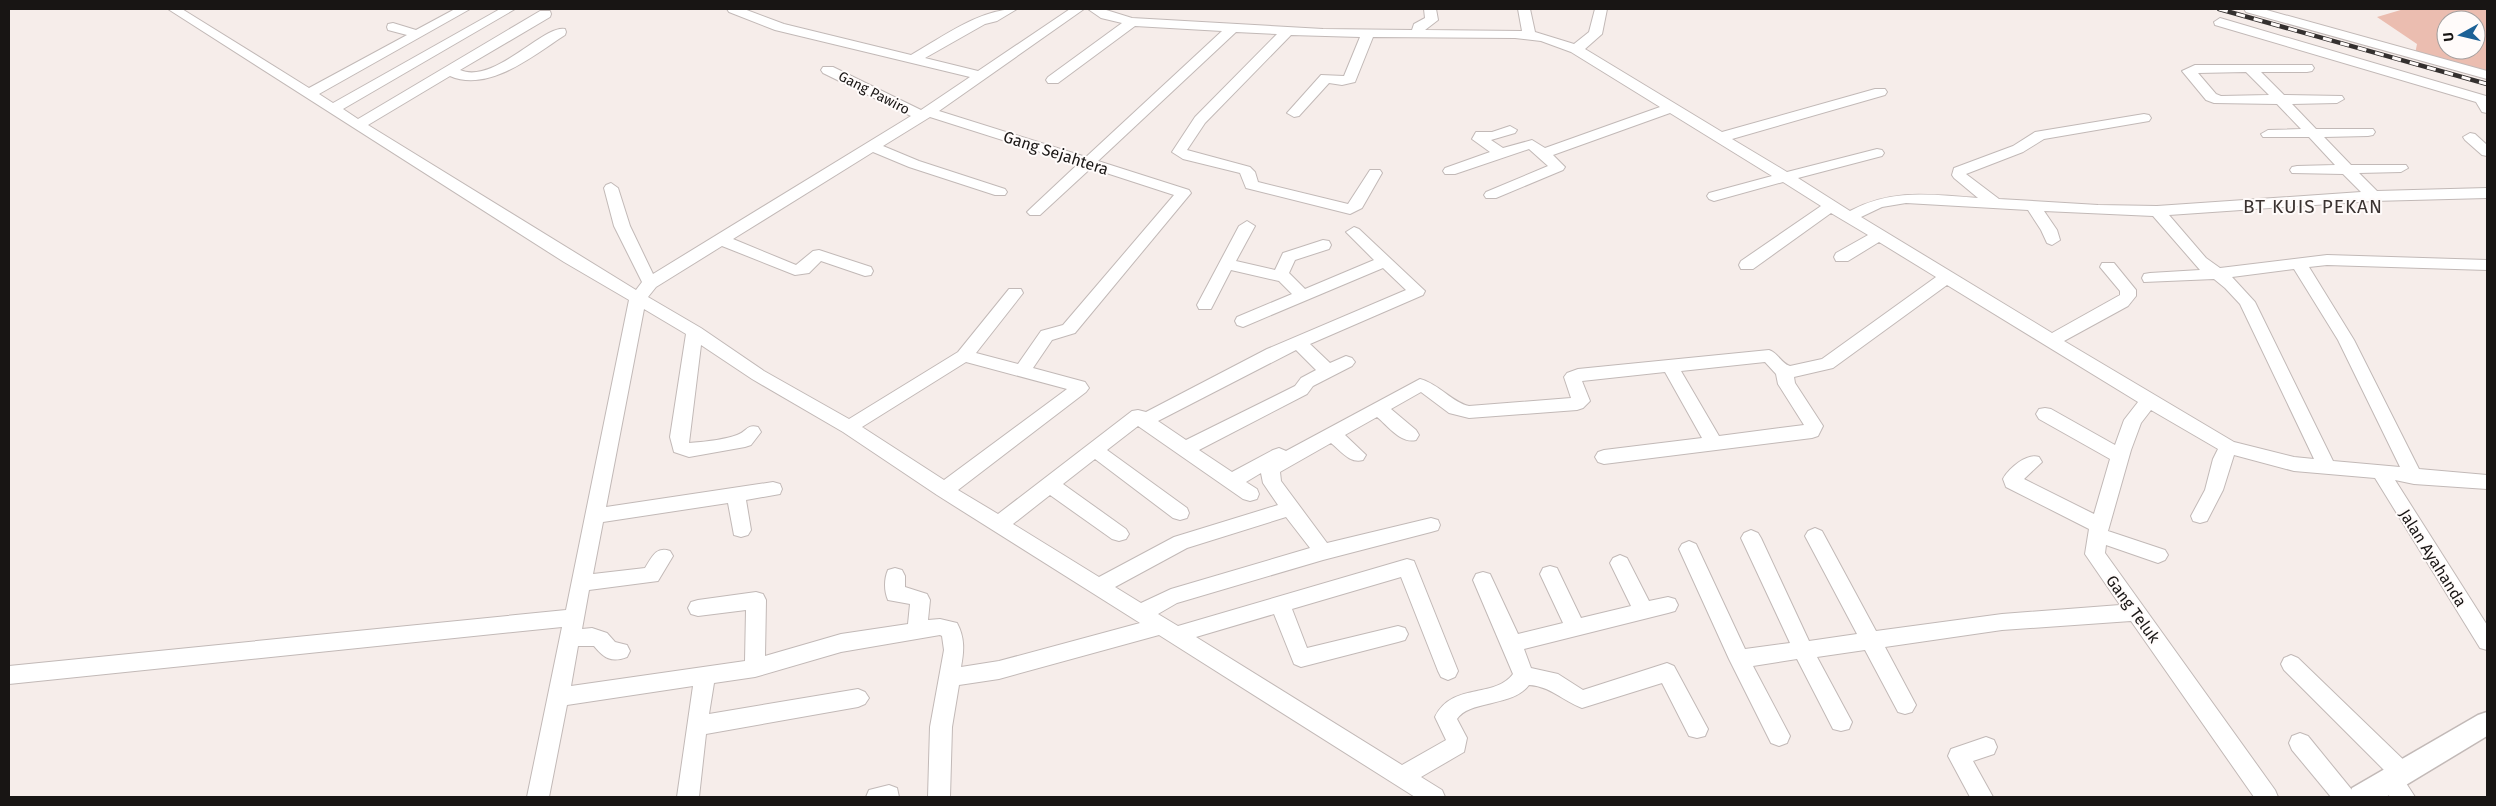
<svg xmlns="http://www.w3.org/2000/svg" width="2496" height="806" font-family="'Fira Sans',sans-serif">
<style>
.green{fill:#ebbdb0;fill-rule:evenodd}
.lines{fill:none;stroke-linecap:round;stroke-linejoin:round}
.minor-casing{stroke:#c2b9b7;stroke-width:2}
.major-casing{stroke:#c2b9b7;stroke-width:3}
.minor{fill:#fff;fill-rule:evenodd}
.major{fill:#fff;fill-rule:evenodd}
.rail-casing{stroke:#34302f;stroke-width:4.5}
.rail{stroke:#fffbfa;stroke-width:3;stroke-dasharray:9;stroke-linecap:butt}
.labels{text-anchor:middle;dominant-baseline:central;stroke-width:4;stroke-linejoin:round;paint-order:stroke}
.far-street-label{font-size:14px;fill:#181514;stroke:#fffbfa}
.street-label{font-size:16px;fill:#181514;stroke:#fffbfa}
.quarter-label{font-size:19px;letter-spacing:1px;fill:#3b3432;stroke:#fffbfa}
</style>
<rect width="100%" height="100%" fill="#f6edea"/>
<path class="green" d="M2404,9H2487V74L2415,54L2417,44L2377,17ZM2446,20H2476V50H2446Z"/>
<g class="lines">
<g class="minor-casing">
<g id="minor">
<path d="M168,9H182L309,88L407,35L388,30L387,27L388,24L393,23L416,30L455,9H470L319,94L333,103L500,9H515L343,109L358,119L540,11H550L551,14L550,17L460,70C494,85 544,24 565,29L566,32L565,35C534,55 489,93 450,76L368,125L636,290L642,282L614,226L604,188L606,185L611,183L618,188L630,226L653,274L911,116L823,73L821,70L823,67H833L921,110L970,77L775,30L729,12L727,9H744L784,24L911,55C943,37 979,9 1017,9L997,21L985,24L925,58L978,71L1070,9H1084L939,111L1086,157L1222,31L1135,26L1058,83H1048L1046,80L1048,77L1122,23L1101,18L1088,9H1103L1132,18L1323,29L1412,30L1414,24L1425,18L1424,9H1436L1438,20L1425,30L1522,31L1518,9H1530L1535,32L1574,44L1589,32L1595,9H1607L1602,34L1585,49L1722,132L1875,89H1885L1887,92L1885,95L1732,139L1787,172L1877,149L1882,150L1884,153L1882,156L1798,178L1850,211C1893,188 1932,195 1978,198L1954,178L1952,175L1954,168L2013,146L2035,132L2144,114L2149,115L2151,118L2149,121L2044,139L2023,152L1966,174L1999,199L2098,205L2157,206L2361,192L2343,174L2292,173L2290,170L2292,167L2297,166L2335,165L2309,137H2263L2261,134L2268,130L2301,129L2277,104L2214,103L2206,100L2182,71L2195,65H2312L2314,68L2312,71L2307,72H2261L2284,95L2342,96L2344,99L2337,103L2292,104L2316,129H2373L2375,132L2373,135L2368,136L2324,137L2351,165H2406L2408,168L2401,172L2359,173L2377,191L2487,188V198L2373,201L2169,215L2206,258L2220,268L2327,255L2487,260V270L2327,265L2309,267L2354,340L2419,469L2487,475V489L2414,484L2395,480L2487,625V650L2480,648L2375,478L2294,471L2234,455L2223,490L2207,521L2200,523L2193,521L2191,516L2205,490L2213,459L2218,449L2151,410L2141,423L2131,450L2108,531L2165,550L2168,555L2165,560L2158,563L2106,545L2105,553L2275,790L2278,797H2254L2131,621L2002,630L1885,647L1916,705L1912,712L1905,714L1898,712L1865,650L1817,657L1852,722L1849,729L1841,731L1833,729L1797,659L1753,666L1790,736L1787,743L1779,746L1771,743L1729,659L1679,549L1682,544L1689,541L1696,544L1745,649L1790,643L1741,538L1744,533L1751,530L1758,533L1761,538L1809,641L1857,634L1805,536L1808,531L1815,528L1822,531L1876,631L2002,614L2120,605L2085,554L2089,529L2006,487L2003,479C2009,468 2027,453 2039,457L2042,462L2024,479L2094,514L2110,459L2039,419L2036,414L2039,409L2045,408L2051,409L2115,445L2124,420L2138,402L1947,285L1833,368L1794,377L1795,383L1823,426L1818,436L1812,438L1604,464L1598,462L1595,457L1598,452L1604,450L1702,438L1665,372L1582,381L1590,401L1583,408L1577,410L1469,418L1449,413L1421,392L1391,409L1416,430L1419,435L1416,440C1401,444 1388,426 1377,417L1345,435L1366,455L1363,460C1350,464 1341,451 1331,443L1280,472L1281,481L1327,543L1431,518L1438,520L1440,525L1438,530L1431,532L1323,560L1177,603L1158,614L1178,626L1407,559L1414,561L1458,671L1455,677L1448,680L1441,677L1438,671L1401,577L1292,609L1307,648L1398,626L1405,628L1408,634L1405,640L1398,642L1301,667L1294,664L1274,614L1196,637L1402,765L1446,740L1435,717C1452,682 1494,699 1513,674L1473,580L1476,574L1483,572L1490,574L1518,634L1563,623L1540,574L1543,568L1550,566L1557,568L1581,618L1631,606L1610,563L1613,558L1620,555L1627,558L1649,601L1668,597L1675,599L1678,605L1675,611L1668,613L1524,649L1531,668L1558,674L1583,690L1667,663L1674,666L1708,729L1705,736L1697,738L1689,736L1662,683L1582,708C1563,701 1550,686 1529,685C1513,707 1469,700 1457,719L1467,738L1464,752L1421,777L1442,790L1445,797H1415L1159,635L999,679L959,685L952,727L950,797H928L930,727L944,650L942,636L940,635L841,652L755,677L714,683L709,714L858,689L865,692L869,698L865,704L858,707L706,734L699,797H677L693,686L567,705L549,797H527L562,627L9,684V666L566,610L629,300L564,262ZM1236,32L1277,34L1195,117L1172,152L1183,159L1240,173L1246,188L1350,214L1362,208L1382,173L1380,170H1370L1348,204L1258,182L1255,172L1250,167L1187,150L1205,123L1291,35L1360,37L1344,76L1321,75L1287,113L1294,117L1299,116L1329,83L1342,85L1355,82L1373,37L1515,38L1541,41L1571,52L1660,107L1545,148L1532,140L1503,148L1491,140L1515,133L1517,130L1510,126L1492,132H1476L1472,139L1490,152L1445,168L1443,171L1445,174H1455L1529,149L1548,166L1486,192L1484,195L1486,198H1496L1563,170L1565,167L1553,155L1670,113L1772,176L1709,193L1707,196L1709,199L1714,201L1783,182L1821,206L1741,261L1739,265L1741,269H1753L1831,213L1868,235L1836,253L1834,257L1836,261H1848L1879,242L1936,277L1822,359L1790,366C1781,363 1778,353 1769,350L1578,369L1567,373L1564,377L1571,398L1469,406C1453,403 1439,384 1420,379L1286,451L1279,448L1273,450L1232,472L1199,450L1307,394L1313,386L1352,366L1355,362L1352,358L1346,356L1330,363L1310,344L1423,295L1425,291L1359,229L1354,227L1346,232L1374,260L1305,289L1289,273L1295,260L1329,249L1331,245L1329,241L1323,240L1283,253L1275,270L1236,261L1255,226L1247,221L1239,226L1197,305L1199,309H1211L1231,270L1279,281L1292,294L1237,317L1235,321L1237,325L1243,327L1383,268L1406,290L1267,349L1146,412L1138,410L1132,411L998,514L958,490L1086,392L1089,388L1085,382L1033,368L1052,340L1075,333L1191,193L1189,190L1098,161ZM2246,72L2269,95L2221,96L2216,94L2198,73ZM930,117L1078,164L1030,209L1027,212L1030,215H1040L1091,168L1174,195L1063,325L1041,331L1018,364L976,353L1023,293L1021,289H1009L958,352L849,419L764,371L701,328L648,297L656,287L722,246L795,275L809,273L821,261L865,276L871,275L873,271L871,267L819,250L813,251L796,265L733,239L873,152L909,167L995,195H1005L1007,192L1005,189L919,161L883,146ZM1906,203L2028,210L2041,230L2047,243L2052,245L2060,240L2057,230L2044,211L2153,216L2200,270L2150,273L2144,274L2142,278L2144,282L2214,279L2225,288L2240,304L2314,459L2294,457L2234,442L2064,341L2128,306L2136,296V290L2114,263H2102L2100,267L2120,291V295L2052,333L1861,217L1882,207ZM2294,269L2338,340L2400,467L2333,461L2255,302L2232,277ZM644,309L686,334L670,437L674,452L689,457L745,447L751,445L761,432L758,427C746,424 747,432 737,435C723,440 704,442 689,443L701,345L752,379L843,432L937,495L1140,623L999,661L961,667C964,651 965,638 957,623L940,619L928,620L930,600L927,594L905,587V576L902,570L895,568L888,570C884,579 884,591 888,600L910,604L908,624L841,634L765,656L766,600L763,594L756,592L698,600L691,602L688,608L691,614L698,616L746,610L745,661L571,686L578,646H594C604,658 611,663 627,657L630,651L627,645L615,642L607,633L592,628L582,629L589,590L658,581L673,556L670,551C656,546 652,557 645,568L593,574L603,522L728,503L734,535L741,537L748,535L751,530L746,500L780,494L782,489L780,484L773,482L606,507ZM1296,350L1316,370L1301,378L1295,386L1186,440L1158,421ZM966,362L1067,389L944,480L862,427ZM1765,362L1776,374L1778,384L1804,425L1719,436L1681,371ZM1138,426L1243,499L1250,501L1257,499L1259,494L1257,489L1246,482L1261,473L1263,483L1278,505L1174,537L1099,577L1013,524L1050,495L1112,539L1119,541L1126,539L1129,534L1126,529L1063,484L1095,459L1173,518L1180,520L1187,518L1189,513L1187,508L1107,450ZM1286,517L1310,548L1171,589L1141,603L1115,587L1187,548Z"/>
<path d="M2244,9H2263L2487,71V79L2246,12Z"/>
<path d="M2220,18L2486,96L2487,113L2482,112L2476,102L2215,25L2214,22Z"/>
<path d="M2470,133L2475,134L2487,145V156L2482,155L2465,140L2463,137Z"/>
<path d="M2291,655L2298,658L2411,767L2414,774L2411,781L2406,783L2415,797H2390L2380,782L2383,775L2387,773L2284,670L2281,664L2284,658Z"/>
<path d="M2300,733L2308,736L2352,790L2355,797H2331L2292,750L2289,743L2292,736Z"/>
<path d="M1986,737L1994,740L1997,747L1994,754L1973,761L1993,797H1970L1948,756L1951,749Z"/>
<path d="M889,785L897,788L899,797H866L869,790Z"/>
</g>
</g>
<g class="major-casing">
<path id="major" d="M2487,712V736L2386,797H2349L2352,788L2478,715Z"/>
</g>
<use href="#minor" class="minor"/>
<use href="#major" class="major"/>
<g class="rail-casing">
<path id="rail" d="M2219,9L2487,84"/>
</g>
<use href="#rail" class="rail"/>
</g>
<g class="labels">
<g class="far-street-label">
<text transform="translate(874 93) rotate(27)">Gang Pawiro</text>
</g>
<g class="street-label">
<text transform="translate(1056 153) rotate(18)">Gang Sejahtera</text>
<text transform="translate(2433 558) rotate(58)">Jalan Ayahanda</text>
<text transform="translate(2133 609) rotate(54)">Gang Teluk</text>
</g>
<g class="quarter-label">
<text x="2313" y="206">BT KUIS PEKAN</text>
</g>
</g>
<rect width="2496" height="806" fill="none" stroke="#181514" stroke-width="20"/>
<g transform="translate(2461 35) rotate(262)"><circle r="24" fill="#fffbfa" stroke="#a39f9e"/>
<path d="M0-4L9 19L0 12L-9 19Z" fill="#1c6196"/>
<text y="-8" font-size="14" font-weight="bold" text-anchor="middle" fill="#181514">U</text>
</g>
</svg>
